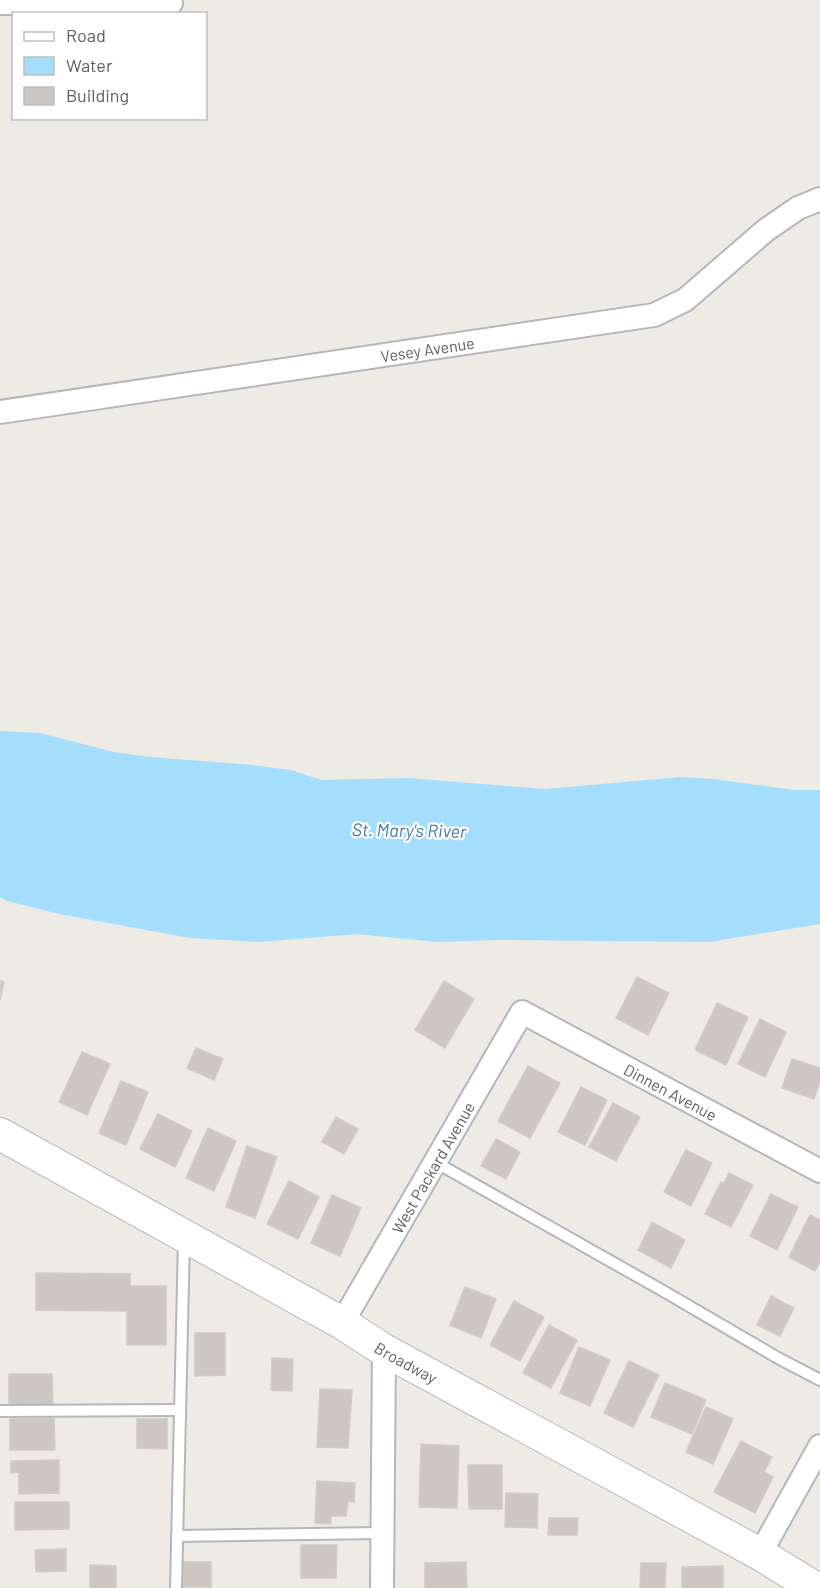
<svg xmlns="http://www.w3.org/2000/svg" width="820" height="1588" font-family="Barlow,sans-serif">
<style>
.water{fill:#a5defc}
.building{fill:#ccc7c3;stroke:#d2ccc2;stroke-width:1.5}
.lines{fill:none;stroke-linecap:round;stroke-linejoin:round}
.lane-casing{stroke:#b4b7ba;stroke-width:14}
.street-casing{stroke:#b4b7ba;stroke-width:26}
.secondary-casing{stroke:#b5b9bd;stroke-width:34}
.lane{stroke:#fff;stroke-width:10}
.street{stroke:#fff;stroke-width:22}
.secondary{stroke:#fff;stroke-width:32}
.labels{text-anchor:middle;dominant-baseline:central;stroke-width:4.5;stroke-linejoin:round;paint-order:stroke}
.street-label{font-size:16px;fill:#5c6064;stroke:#fff}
.water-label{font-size:18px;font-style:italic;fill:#407aa5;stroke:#fff}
</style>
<rect width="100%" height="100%" fill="#eeebe4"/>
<path class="water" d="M0,731L40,733L114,752L150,757L253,765L291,770L321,780L409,778L545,789L681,777L714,779L794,790H820V924L709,942L497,940L437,942L357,934L259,942L190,938L59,914L7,901L0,897Z"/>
<g class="building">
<path d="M637,977L669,993L648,1035L616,1018Z"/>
<path d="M0,981L4,982L0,1000Z"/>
<path d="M444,981L474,999L445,1048L415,1030Z"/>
<path d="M717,1003L748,1017L726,1065L695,1050Z"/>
<path d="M760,1019L786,1032L765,1077L738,1064Z"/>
<path d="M196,1048L223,1059L214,1080L187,1068Z"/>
<path d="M82,1052L110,1064L87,1115L59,1102Z"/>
<path d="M792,1059L820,1068V1081L814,1099L782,1088Z"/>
<path d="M528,1066L560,1083L530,1138L498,1121Z"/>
<path d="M121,1081L148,1092L126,1145L99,1133Z"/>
<path d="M581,1087L607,1100L585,1145L558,1132Z"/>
<path d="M613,1103L640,1117L616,1161L589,1147Z"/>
<path d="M158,1114L192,1131L175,1167L140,1149Z"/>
<path d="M336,1117L358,1129L344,1154L322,1142Z"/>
<path d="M208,1128L236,1141L214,1191L186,1178Z"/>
<path d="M496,1139L520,1152L506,1179L481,1166Z"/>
<path d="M247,1146L277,1157L255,1218L226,1207Z"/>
<path d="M686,1150L712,1163L691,1206L664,1192Z"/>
<path d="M729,1173L753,1185L731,1227L705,1214L721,1182L724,1183Z"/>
<path d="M289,1181L319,1197L298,1239L267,1224Z"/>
<path d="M771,1194L798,1207L777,1250L750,1236Z"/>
<path d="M332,1195L361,1208L340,1256L311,1243Z"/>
<path d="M810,1215L820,1220V1262L815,1271L789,1257Z"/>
<path d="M652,1222L685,1240L671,1268L638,1250Z"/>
<path d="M36,1273L130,1274V1286H166V1345H127V1311L36,1310Z"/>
<path d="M465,1287L496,1299L481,1338L450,1325Z"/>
<path d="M771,1296L794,1308L780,1336L757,1325Z"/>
<path d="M514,1301L544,1317L520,1361L490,1345Z"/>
<path d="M549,1325L577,1340L551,1388L523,1373Z"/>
<path d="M195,1333H225V1375L195,1376Z"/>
<path d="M579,1347L610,1360L590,1406L560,1393Z"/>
<path d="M272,1358L293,1359L292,1391L271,1390Z"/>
<path d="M629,1361L659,1375L633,1427L604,1413Z"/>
<path d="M9,1374H52L53,1407L9,1408Z"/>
<path d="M665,1383L706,1400L692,1434L651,1417Z"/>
<path d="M320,1389L352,1390L348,1448L317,1447Z"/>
<path d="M706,1407L733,1419L713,1464L686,1452Z"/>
<path d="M54,1418L55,1450H10V1419Z"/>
<path d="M137,1419H167V1449L137,1448Z"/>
<path d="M741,1441L772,1457L764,1472L773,1477L755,1513L714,1492Z"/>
<path d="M421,1444L459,1446L457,1508L419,1507Z"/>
<path d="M59,1460V1493L19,1494V1472L11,1473V1461Z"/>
<path d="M468,1465H502V1509H469Z"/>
<path d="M317,1481L355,1483L354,1502L348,1501L346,1516H331V1524L315,1523Z"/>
<path d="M506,1493L538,1494L537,1528L505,1527Z"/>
<path d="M15,1502H69V1529L15,1530Z"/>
<path d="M549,1518H578L577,1535H548Z"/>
<path d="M301,1545H337L336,1578H301Z"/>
<path d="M66,1549V1571L36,1572L35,1550Z"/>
<path d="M184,1562H211V1587H183Z"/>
<path d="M466,1562L467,1588H425V1563Z"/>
<path d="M641,1563H666L665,1588H640Z"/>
<path d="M90,1565L116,1566V1588H90Z"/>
<path d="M723,1566V1588H682V1567Z"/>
</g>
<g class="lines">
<g class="lane-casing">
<g id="lane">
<path d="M435,1162L665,1292L778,1358L820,1380"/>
<path d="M0,1411L179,1410"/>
<path d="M177,1536L382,1533"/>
<path d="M176,1588L184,1240"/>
</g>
</g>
<g class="street-casing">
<g id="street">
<path d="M0,3H171"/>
<path id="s1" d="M0,412L654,315L685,300L766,230L798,208L820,199"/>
<path id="s2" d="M342,1323L522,1012L820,1171"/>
<path d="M760,1554L820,1446"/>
<path d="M382,1588L384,1350"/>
</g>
</g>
<g class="secondary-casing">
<g id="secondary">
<path id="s3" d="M0,1134L342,1323L384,1350L760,1554L815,1588"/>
</g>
</g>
<use href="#lane" class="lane"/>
<use href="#street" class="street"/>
<use href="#secondary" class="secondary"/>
</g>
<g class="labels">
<g class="street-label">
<text stroke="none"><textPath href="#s1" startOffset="432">Vesey Avenue</textPath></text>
<text stroke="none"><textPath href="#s2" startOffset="528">Dinnen Avenue</textPath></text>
<text stroke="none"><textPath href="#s2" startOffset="180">West Packard Avenue</textPath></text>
<text stroke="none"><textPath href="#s3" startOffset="466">Broadway</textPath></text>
</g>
<g class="water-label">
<text transform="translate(409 830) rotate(1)">St. Mary's River</text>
</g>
</g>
<rect x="12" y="12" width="195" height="108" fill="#ffffff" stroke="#bebfc1" stroke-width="1.5"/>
<rect x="24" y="32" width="30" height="9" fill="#ffffff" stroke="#bebfc1" stroke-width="1.5"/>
<text x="66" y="42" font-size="18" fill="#5c6064">Road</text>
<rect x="24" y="57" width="30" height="18" fill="#a5defc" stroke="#bebfc1" stroke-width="1.5"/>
<text x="66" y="72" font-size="18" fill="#5c6064">Water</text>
<rect x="24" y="87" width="30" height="18" fill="#ccc7c3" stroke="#bebfc1" stroke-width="1.5"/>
<text x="66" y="102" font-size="18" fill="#5c6064">Building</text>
</svg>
